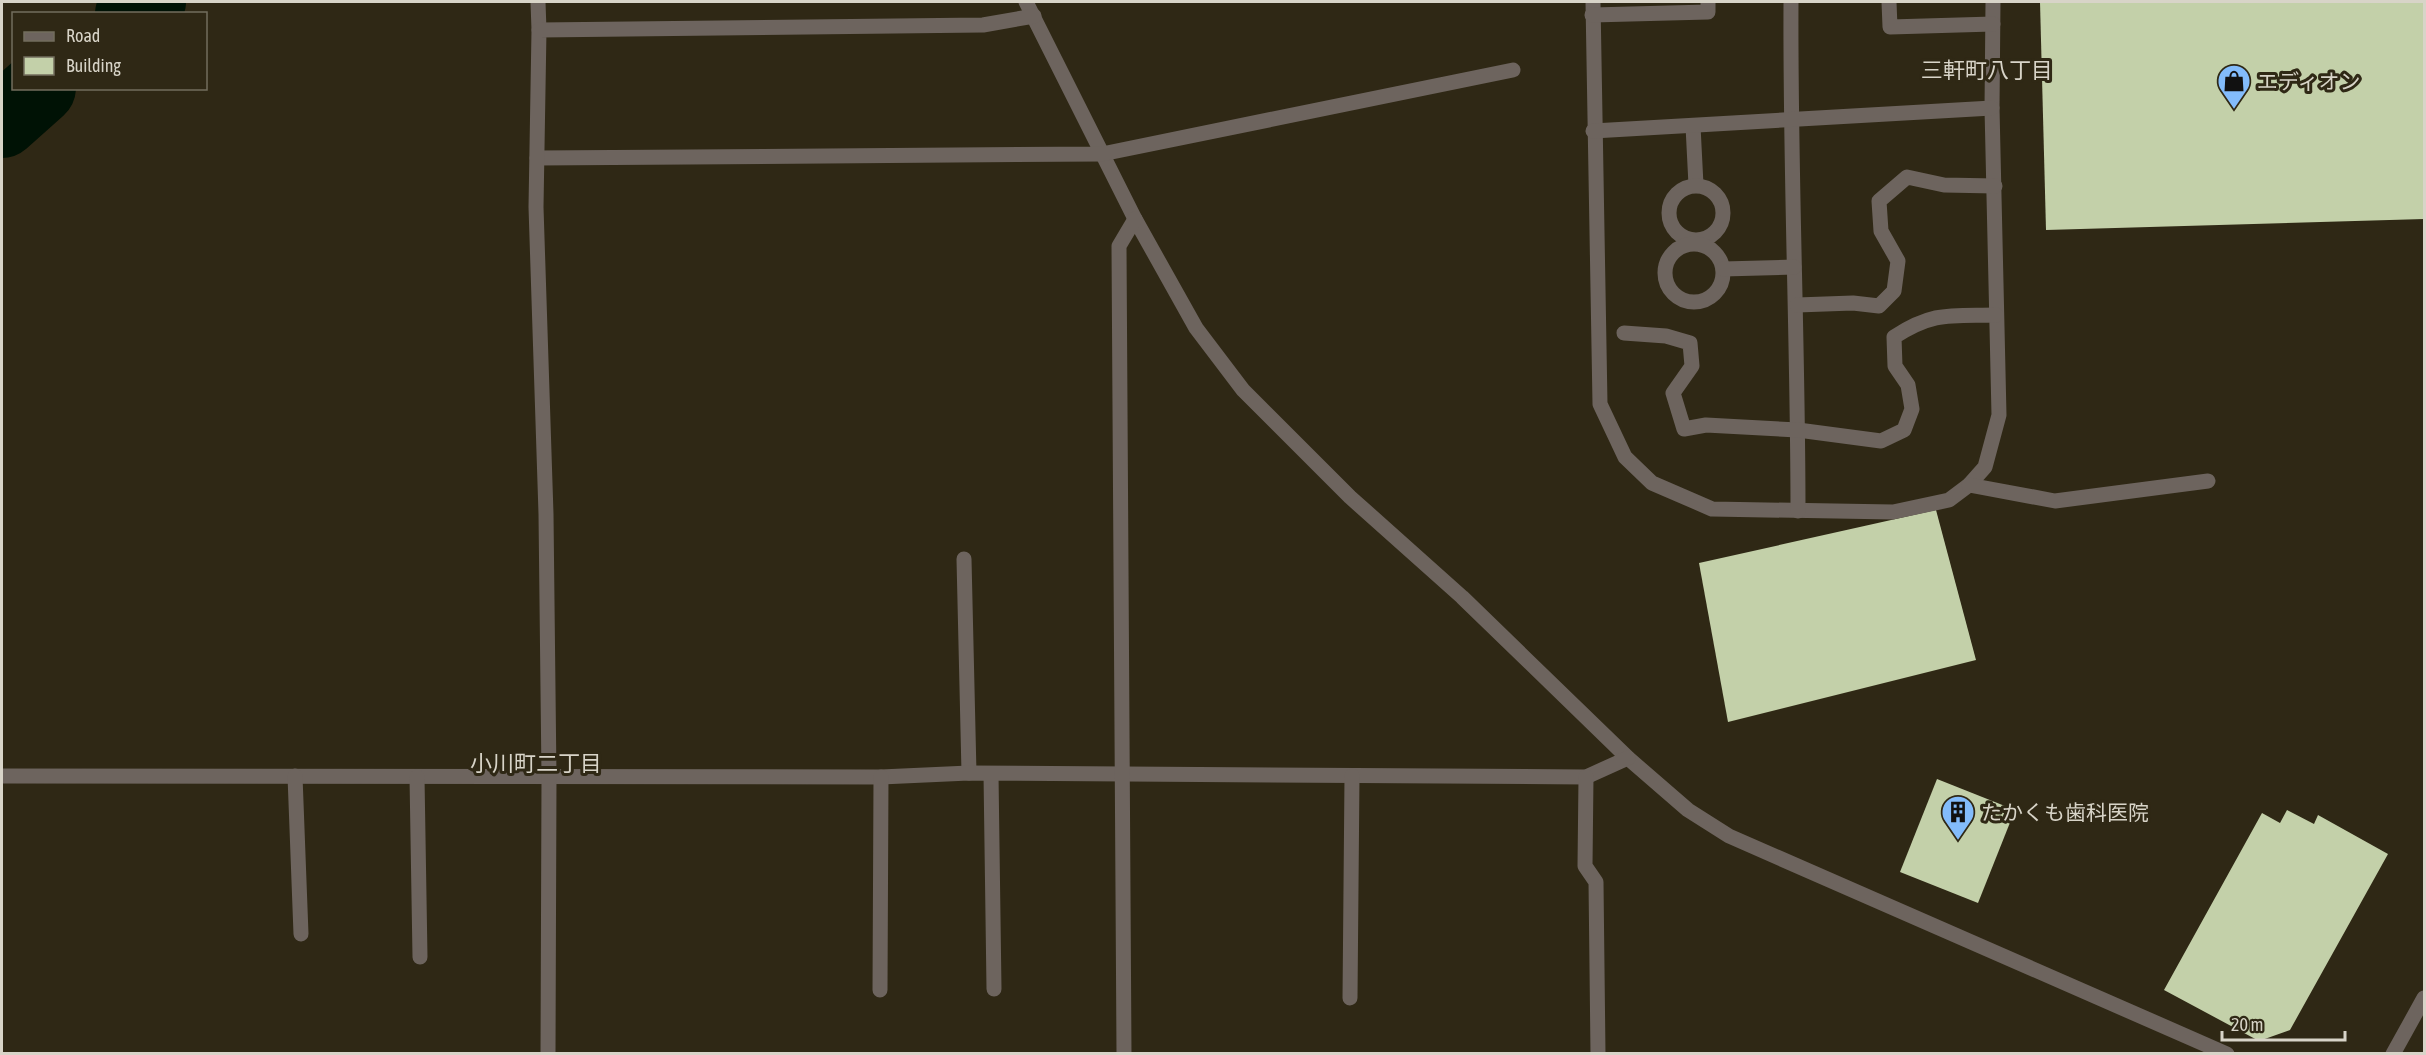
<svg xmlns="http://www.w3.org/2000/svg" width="2426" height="1055" font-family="'Asap Condensed','Noto Sans JP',sans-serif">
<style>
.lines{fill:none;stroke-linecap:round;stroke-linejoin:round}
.river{stroke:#001205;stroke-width:74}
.building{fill:#c3d0a9}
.minor{stroke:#6d645e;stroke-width:15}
.labels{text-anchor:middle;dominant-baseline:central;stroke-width:6;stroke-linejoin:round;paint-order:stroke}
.poi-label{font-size:21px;fill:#d8d4c8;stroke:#2f2815;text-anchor:start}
.neighbourhood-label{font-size:22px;fill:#d8d4c8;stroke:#2f2815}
</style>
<rect width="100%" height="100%" fill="#2f2815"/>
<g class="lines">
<g class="river">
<path d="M132,14L149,2"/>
<path d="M2,121L39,88"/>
</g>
</g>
<g class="building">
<path d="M2040,2H2424V219L2046,230Z"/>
<path d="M1936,510L1976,660L1728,722L1699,563Z"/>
<path d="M1937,779L2015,810L1978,903L1900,872Z"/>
<path d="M2287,810L2314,824L2318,815L2388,854L2290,1030L2259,1041L2164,990L2262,813L2280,823Z"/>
</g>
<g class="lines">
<g class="minor">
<path d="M538,2L539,30"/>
<path d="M1026,2L1135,219L1196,328L1243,390L1350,497L1462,597L1628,758L1688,810L1729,836L2227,1054"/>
<path d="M1593,2L1600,404L1625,457L1652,483L1712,509L1893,512L1949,500L1969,485L1985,467L1999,415L1992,108L1993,2"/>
<path d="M1791,2C1790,172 1798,341 1798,511"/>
<path d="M1889,2L1890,27L1993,24"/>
<path d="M1592,15L1708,12V2"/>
<path d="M1693,126L1696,185"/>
<path d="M1593,131L1992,108"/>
<path d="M537,158L1102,154L1513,70"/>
<circle cx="1696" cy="213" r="27"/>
<circle cx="1694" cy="273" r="29"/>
<path d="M1723,269L1794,267"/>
<path d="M1797,305L1853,303L1879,306L1894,291L1898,261L1881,231L1879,201L1907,177L1944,185L1995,186"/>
<path d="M1624,333L1666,336L1690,343L1692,366L1673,393L1684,429L1706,425L1798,430L1881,441L1904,430L1912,409L1908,385L1895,366L1894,337C1934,311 1951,316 1996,315"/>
<path d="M1969,485L2055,501L2208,481"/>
<path d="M964,559L969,773"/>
<path d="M991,774L994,989"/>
<path d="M2,776L881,777L969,773L1586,777L1628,758"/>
<path d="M295,776L301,934"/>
<path d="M417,777L420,957"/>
<path d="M1586,777L1585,866L1596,882L1598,1054"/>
<path d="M880,990L881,777"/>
<path d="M1350,998L1352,776"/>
<path d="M548,1054L549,777L546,514L536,207L539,30L983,25L1034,16"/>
<path d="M1124,1054L1119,246L1135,219"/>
<path d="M2393,1054L2424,998"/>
</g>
</g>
<defs>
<g id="shop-pin" transform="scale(1.725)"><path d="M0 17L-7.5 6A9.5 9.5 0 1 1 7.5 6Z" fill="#83bcfb" stroke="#2f2815"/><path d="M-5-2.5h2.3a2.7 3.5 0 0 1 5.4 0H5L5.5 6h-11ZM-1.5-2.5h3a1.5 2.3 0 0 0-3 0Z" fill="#111"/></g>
<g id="building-pin" transform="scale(1.725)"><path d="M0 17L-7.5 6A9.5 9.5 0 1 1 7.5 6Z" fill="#83bcfb" stroke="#2f2815"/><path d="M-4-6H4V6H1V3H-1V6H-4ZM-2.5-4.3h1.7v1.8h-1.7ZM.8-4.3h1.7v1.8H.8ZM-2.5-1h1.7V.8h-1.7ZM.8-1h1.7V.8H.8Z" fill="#111"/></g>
</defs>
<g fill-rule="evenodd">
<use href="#shop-pin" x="2234" y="81"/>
<use href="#building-pin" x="1958" y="812"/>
</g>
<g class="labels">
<g class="poi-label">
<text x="2257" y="81">エディオン</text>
<text x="1981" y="812">たかくも歯科医院</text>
</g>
<g class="neighbourhood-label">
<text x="1987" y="70">三軒町八丁目</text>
<text x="536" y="763">小川町二丁目</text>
</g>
</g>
<rect width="2426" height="1055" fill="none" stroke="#d8d4c8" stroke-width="6"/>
<rect x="12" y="12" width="195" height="78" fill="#2f2815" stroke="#736d5d" stroke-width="1.5"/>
<rect x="24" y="32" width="30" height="9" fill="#6d645e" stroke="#736d5d" stroke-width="1.5"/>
<text x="66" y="42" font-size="18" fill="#d8d4c8">Road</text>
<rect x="24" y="57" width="30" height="18" fill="#c3d0a9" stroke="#736d5d" stroke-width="1.5"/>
<text x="66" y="72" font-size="18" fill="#d8d4c8">Building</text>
<path d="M2222 1031v9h123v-9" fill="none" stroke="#d8d4c8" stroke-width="3"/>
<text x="2231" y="1031" font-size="18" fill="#d8d4c8" stroke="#2f2815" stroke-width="4.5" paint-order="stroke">20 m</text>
</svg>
